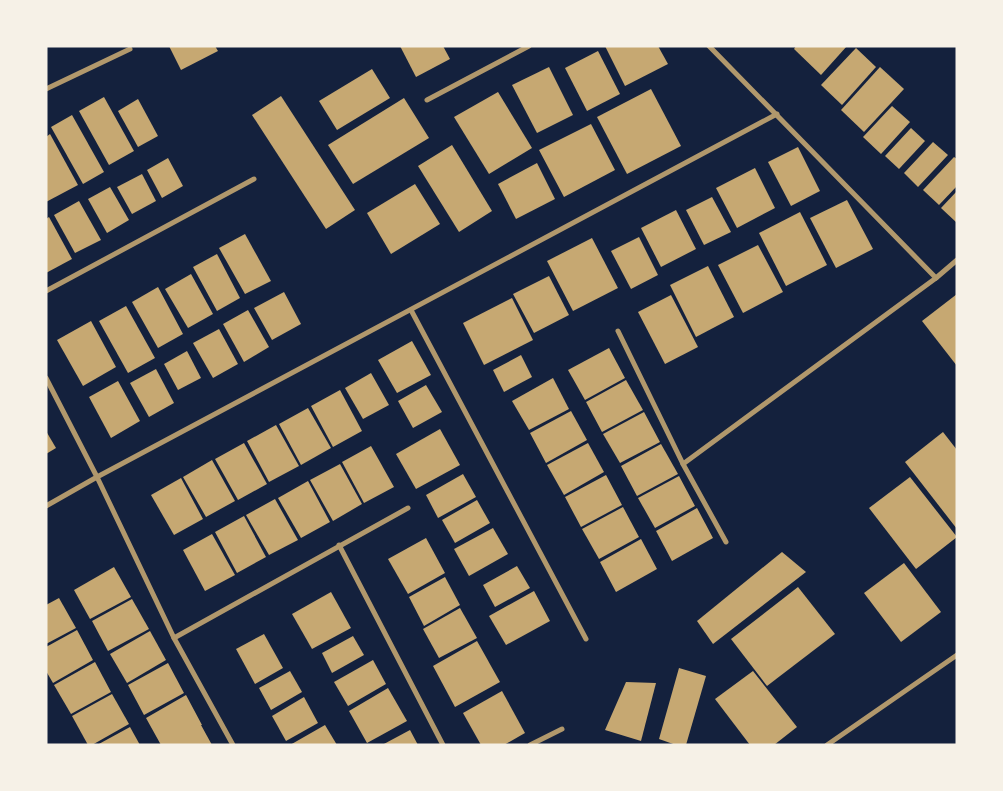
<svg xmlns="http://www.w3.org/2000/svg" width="1003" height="791" font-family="Mulish,sans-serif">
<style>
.building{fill:#c6a872}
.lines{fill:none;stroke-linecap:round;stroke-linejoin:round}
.minor{stroke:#b1986c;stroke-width:5}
</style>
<rect width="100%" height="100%" fill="#14213d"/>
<g class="building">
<path d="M169,46H215L218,51L181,70Z"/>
<path d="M400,46H443L450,59L416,77Z"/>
<path d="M605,46H658L668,64L625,86Z"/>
<path d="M796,46H847L821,75L794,49Z"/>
<path d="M856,48L876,67L842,105L821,85Z"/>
<path d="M598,51L620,94L587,111L565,68Z"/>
<path d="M549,67L573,115L537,133L512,85Z"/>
<path d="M880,67L904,89L864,132L841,110Z"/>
<path d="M372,69L390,98L337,130L319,101Z"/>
<path d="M651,89L681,146L627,174L597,117Z"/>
<path d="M498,92L532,148L489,174L454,117Z"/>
<path d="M281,96L355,210L326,229L252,115Z"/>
<path d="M104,97L134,151L109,165L79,111Z"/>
<path d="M404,98L429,138L353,184L328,145Z"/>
<path d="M138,99L158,136L138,147L118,111Z"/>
<path d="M892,106L910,122L881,154L863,137Z"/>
<path d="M72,115L104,172L83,184L51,127Z"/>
<path d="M591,124L615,170L564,197L539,150Z"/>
<path d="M911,128L925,141L899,169L885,156Z"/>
<path d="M50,134L78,185L46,202V137Z"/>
<path d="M933,142L948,155L918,187L904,173Z"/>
<path d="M452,145L492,211L459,232L418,166Z"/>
<path d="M798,147L820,191L791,206L768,162Z"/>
<path d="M954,157L957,159V186L939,205L923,190Z"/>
<path d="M168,158L183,186L162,198L147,170Z"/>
<path d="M537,163L555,199L516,219L498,184Z"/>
<path d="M755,168L775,208L737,228L716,188Z"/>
<path d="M142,174L156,201L132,214L117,187Z"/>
<path d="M415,184L440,224L391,254L367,213Z"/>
<path d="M110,187L129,220L107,233L88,199Z"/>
<path d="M957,191V223L941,208Z"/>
<path d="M712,197L731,232L704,245L686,210Z"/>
<path d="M847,200L873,249L836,268L810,218Z"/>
<path d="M79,201L101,240L75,253L54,215Z"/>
<path d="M676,210L696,249L661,267L641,228Z"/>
<path d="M800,212L827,265L786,286L759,233Z"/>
<path d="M49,217L72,259L46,273V219Z"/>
<path d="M245,234L271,281L245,294L219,248Z"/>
<path d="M639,237L658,275L631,289L611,251Z"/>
<path d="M592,238L618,288L573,311L547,261Z"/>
<path d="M758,245L783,292L743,313L718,265Z"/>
<path d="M217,254L240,298L217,311L193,267Z"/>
<path d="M708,266L734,317L696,337L670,285Z"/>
<path d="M191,274L213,314L188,328L165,289Z"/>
<path d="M549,276L569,315L534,333L513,294Z"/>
<path d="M158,287L183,334L158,348L132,302Z"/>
<path d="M284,292L301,324L272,340L254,308Z"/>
<path d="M957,294V366L922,321Z"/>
<path d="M671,295L698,347L665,364L638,312Z"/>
<path d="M512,298L533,340L484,365L463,323Z"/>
<path d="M126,306L155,358L128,373L99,321Z"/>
<path d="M248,310L269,347L244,362L223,324Z"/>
<path d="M91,321L116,367L83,386L57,340Z"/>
<path d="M219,329L238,364L213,378L193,343Z"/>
<path d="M412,341L431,375L397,393L378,360Z"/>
<path d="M609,348L625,378L585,400L568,370Z"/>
<path d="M187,351L201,378L178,390L164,364Z"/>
<path d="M521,355L532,377L504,392L493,370Z"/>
<path d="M156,369L174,403L149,417L130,383Z"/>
<path d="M371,373L389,405L363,419L345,388Z"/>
<path d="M553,378L569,409L529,430L512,401Z"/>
<path d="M626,380L643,410L602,432L586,402Z"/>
<path d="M118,381L140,421L111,438L89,397Z"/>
<path d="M426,385L442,412L413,428L398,401Z"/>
<path d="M340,390L362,431L333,447L311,406Z"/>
<path d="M308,408L331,448L301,465L279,424Z"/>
<path d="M571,411L587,440L546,463L530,433Z"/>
<path d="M644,412L660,442L620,463L603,434Z"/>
<path d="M276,425L299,466L269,482L247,441Z"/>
<path d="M440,429L460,465L416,489L396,454Z"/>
<path d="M46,431L56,448L46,454Z"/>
<path d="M943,432L957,450V529L905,462Z"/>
<path d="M244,443L267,484L238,500L215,459Z"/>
<path d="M588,443L604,472L564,495L547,465Z"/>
<path d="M661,444L678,474L637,496L621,466Z"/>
<path d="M371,446L394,487L364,503L342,462Z"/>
<path d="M212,460L235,501L206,517L183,477Z"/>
<path d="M340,464L362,504L333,521L310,480Z"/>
<path d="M463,474L476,497L438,518L426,495Z"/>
<path d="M606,475L622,505L581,527L565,497Z"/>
<path d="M679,476L695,506L655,528L638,498Z"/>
<path d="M910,477L957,537L916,569L869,508Z"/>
<path d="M181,478L203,519L174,535L151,495Z"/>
<path d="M308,481L330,522L301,538L278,498Z"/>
<path d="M275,499L298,540L269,555L246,515Z"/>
<path d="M477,500L490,523L455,543L442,520Z"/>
<path d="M623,507L639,537L599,559L582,529Z"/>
<path d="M697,508L713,538L672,561L656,531Z"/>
<path d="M244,516L266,557L237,573L215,532Z"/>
<path d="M493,528L508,554L469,576L454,549Z"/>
<path d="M212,534L235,575L205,591L183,550Z"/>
<path d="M426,538L445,573L408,594L388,559Z"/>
<path d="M641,539L657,569L616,592L600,562Z"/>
<path d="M782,552L806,572L713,644L697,621Z"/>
<path d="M904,563L941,612L901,642L864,593Z"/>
<path d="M517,566L530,588L495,607L483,585Z"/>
<path d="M114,567L131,597L90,619L74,590Z"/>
<path d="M445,577L460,605L424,626L409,597Z"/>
<path d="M798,587L835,634L767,686L731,639Z"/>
<path d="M534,591L550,621L506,645L489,616Z"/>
<path d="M331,592L351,628L312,649L292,614Z"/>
<path d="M59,598L76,628L46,644V605Z"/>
<path d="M132,599L149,629L108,651L92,621Z"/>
<path d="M460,608L477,638L439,658L423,629Z"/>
<path d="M77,630L93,660L53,683L46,671V647Z"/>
<path d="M150,631L166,660L127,683L110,654Z"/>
<path d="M264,634L283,668L255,684L236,649Z"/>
<path d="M353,636L364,655L332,673L322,653Z"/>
<path d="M477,641L500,682L455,707L433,666Z"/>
<path d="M373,660L386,684L348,706L334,682Z"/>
<path d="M95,662L111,692L71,714L54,685Z"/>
<path d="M168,663L184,693L144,715L128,685Z"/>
<path d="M679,668L706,676L686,745H676L659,739Z"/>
<path d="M290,671L302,692L271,710L259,688Z"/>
<path d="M753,671L797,727L774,745H750L715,699Z"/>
<path d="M626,682L656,683L641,741L605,730Z"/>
<path d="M388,688L407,721L367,743L349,711Z"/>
<path d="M502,691L525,733L504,745H481L463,713Z"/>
<path d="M112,694L129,724L92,745H88L72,716Z"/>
<path d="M186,695L202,725H201L212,745H161L146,718Z"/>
<path d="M304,697L318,723L286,741L272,716Z"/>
<path d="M325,725L337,745H290Z"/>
<path d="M130,727L140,745H97Z"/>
<path d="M410,730L418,745H382Z"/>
</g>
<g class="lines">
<g class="minor">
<path d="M709,46L936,278"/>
<path d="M46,89L130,49"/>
<path d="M427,100L529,46"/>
<path d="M46,291L254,179"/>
<path d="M411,310L586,639"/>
<path d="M618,331L683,464L726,542"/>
<path d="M46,378L97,477L174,638L233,745"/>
<path d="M683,464L936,278L957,260"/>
<path d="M46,506L97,477L777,114"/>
<path d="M339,545L443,745"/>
<path d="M174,638L408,508"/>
<path d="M530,745L562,729"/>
<path d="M827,745L957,655"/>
</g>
</g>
<rect width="1003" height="791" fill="none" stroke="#f6f1e7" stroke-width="95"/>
</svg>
